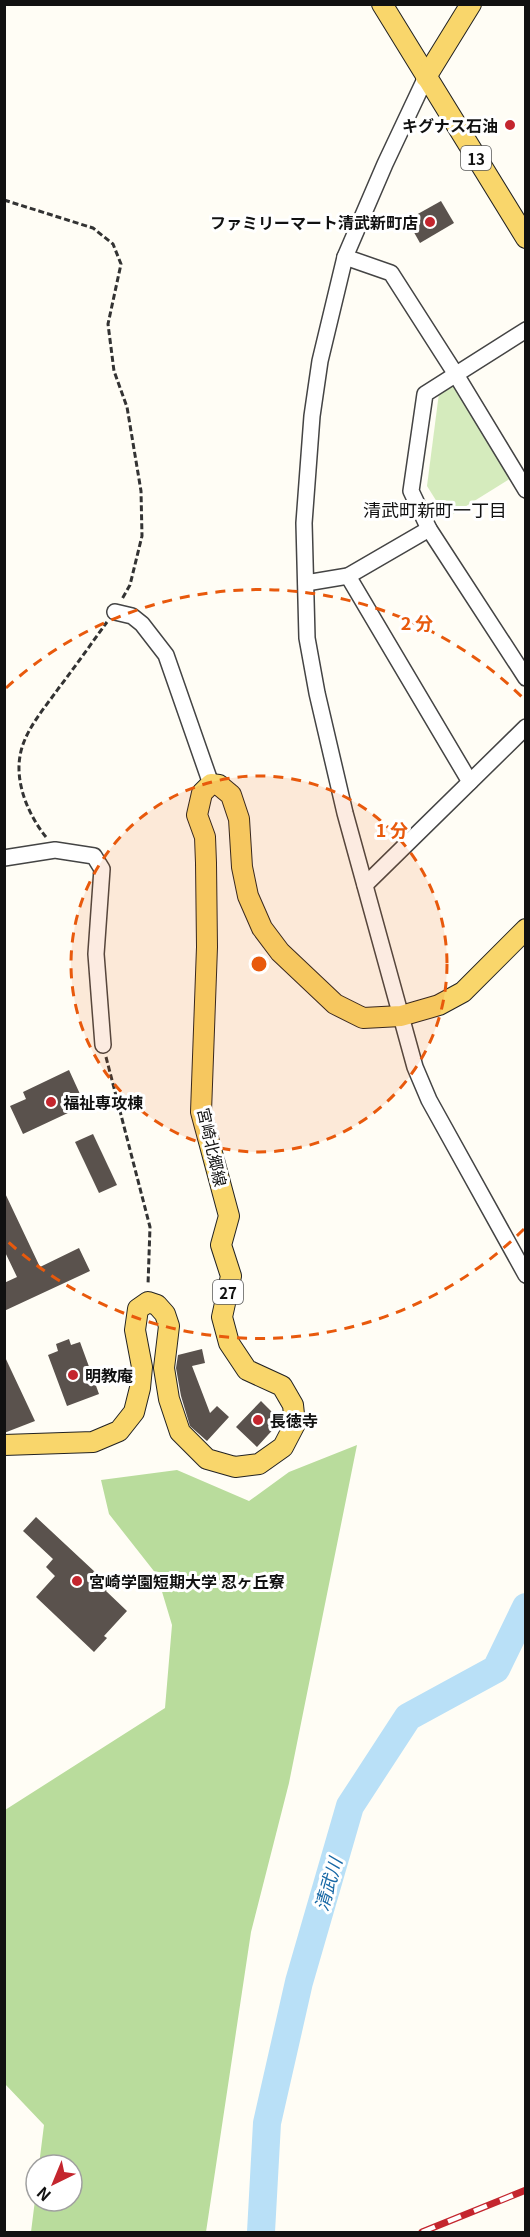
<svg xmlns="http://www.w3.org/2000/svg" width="530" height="2237" font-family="Georgia,'Noto Sans JP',serif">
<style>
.green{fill:#d5ebbd}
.forest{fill:#b9dc9c}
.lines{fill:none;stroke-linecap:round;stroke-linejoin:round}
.river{stroke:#b9e0f7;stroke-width:28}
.building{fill:#5a524d}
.minor-casing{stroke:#444;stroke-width:18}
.major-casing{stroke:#222;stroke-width:22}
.path{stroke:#333;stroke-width:3;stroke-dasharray:6 3;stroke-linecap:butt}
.minor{stroke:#fff;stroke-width:15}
.major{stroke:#f9d66b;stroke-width:20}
.rail-casing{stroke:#c4262e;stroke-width:7}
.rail{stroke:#fff;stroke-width:4.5;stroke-dasharray:14;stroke-linecap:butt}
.ring{fill:none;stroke:#e8590c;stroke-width:3;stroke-dasharray:10 8}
.poi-dot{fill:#c4262e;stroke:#fff;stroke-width:2}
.labels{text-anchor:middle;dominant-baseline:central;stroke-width:6;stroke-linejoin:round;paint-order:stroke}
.shield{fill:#fff;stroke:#585858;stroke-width:1.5}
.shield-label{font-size:15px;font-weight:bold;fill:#111}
.poi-label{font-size:16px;font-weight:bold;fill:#111;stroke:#fff;text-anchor:start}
.street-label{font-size:16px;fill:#111;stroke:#fff}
.neighbourhood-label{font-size:18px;fill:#111;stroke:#fff}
.water-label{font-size:18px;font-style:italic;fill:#1768a6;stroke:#fff}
.centre{fill:#e8590c;stroke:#fff;stroke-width:3}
.ring-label{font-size:18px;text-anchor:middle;font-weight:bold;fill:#e8590c;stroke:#fff;stroke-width:6;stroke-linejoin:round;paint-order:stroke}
</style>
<rect width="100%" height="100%" fill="#fffdf5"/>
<path class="green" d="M455,382L511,478L447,518L427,486L439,393Z"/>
<path class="forest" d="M357,1445L289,1783L251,1932L206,2232H31L36,2192V2201H72V2165H39L44,2125L5,2084V1810L165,1708L172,1625L157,1575L109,1514L101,1480L177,1470L249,1501L289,1472Z"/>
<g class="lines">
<path class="river" d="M261,2232L267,2123L299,1982L350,1806L408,1717L496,1669L526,1607"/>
</g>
<g class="building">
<path d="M441,201L454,223L420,243L407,220Z"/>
<path d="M69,1070L85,1105L23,1134L10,1106L26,1099L23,1092Z"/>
<path d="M93,1134L117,1185L99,1193L75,1142Z"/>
<path d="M4,1191L40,1267L79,1248L90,1271L4,1311V1283L17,1277L4,1250Z"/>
<path d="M69,1339L71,1345L80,1342L99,1394L67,1406L48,1355L58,1351L56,1344Z"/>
<path d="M202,1349L205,1363L192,1366L210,1413L217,1406L229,1417L207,1441L190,1426L181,1396L176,1368L178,1355Z"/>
<path d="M4,1355L35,1421L4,1433Z"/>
<path d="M261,1401L273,1413L270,1417L278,1424L257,1447L236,1427Z"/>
<path d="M36,1517L110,1586L106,1591L127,1611L104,1636L107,1638L94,1652L36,1597L55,1576L46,1567L53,1559L23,1531Z"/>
</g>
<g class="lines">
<g class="minor-casing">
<g id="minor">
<path d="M426,77L385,164L345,257L320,361L312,416L304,523L307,638L317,693L345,813L415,1067L429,1100L526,1275"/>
<path d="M345,257L391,273L455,373L526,490"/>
<path d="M526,330L425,394L411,491L429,529L526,678"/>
<path d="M348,576L470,782"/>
<path d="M306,583L348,576L429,529"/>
<path d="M115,612L132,616L142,624L166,655L211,784"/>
<path d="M4,858L55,850L94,856L102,869L96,954L103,1045"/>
<path d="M365,885L526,727"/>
</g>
</g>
<g class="major-casing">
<g id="major">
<path d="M382,4L526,238"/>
<path d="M426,77L471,4"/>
<path d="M4,1445L93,1442L119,1431L134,1412L140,1388L142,1367L135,1330L138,1309L148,1302L157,1305L165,1314L169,1326L164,1368L169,1399L180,1432L207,1459L235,1467L259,1464L283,1447L295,1424L293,1405L282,1386L247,1370L229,1343L222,1317L231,1276L221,1245L229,1216L201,1112L207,947L206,863L205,837L197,815L202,793L211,784L219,785L231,795L239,819L242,867L248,896L262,928L280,952L335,1004L363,1018L401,1016L439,1005L463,992L526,929"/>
</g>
</g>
<g class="path">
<path d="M4,200L93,228L113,244L121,264L108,324L114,371L127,407L141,491L142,536L130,585L122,599"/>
<path d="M46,837C29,816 15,784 20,756C24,731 44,709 58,689C75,667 91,644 107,622"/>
<path d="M106,1057L150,1227L148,1285"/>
</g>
<use href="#minor" class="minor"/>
<use href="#major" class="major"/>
<g class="rail-casing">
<path id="rail" d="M422,2232L526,2190"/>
</g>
<use href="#rail" class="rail"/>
</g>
<circle cx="259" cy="964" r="188" fill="#e8590c" fill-opacity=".12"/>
<g class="ring">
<circle cx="259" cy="964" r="188"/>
<path d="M524 1229A375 375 0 0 1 6 1240M6 688A375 375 0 0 1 524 699"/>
</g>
<g class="poi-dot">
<circle cx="510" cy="125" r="6"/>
<circle cx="430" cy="222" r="6"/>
<circle cx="51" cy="1102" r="6"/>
<circle cx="73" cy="1375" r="6"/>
<circle cx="258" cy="1420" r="6"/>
<circle cx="77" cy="1581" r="6"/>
</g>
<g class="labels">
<g class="shield">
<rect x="461" y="146" width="30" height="24" rx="4.5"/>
<rect x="213" y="1280" width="30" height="24" rx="4.5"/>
</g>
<g class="shield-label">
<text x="476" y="158">13</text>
<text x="228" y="1292">27</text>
</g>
<g class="poi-label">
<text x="498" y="125" text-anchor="end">キグナス石油</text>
<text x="418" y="222" text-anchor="end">ファミリーマート清武新町店</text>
<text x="63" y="1102">福祉専攻棟</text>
<text x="85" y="1375">明教庵</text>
<text x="270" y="1420">長徳寺</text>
<text x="89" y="1581">宮崎学園短期大学 忍ヶ丘寮</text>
</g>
<g class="street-label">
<text transform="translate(213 1147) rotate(77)">宮崎北郷線</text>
</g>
<g class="neighbourhood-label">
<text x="435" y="509">清武町新町一丁目</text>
</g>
<g class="water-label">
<text transform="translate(327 1884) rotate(-74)">清武川</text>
</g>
</g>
<circle cx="259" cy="964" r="9" class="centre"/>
<g class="ring-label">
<text x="417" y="630">2 分</text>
<text x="392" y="837">1 分</text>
</g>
<rect width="530" height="2237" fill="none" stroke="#111111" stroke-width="12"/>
<g transform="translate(54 2183) rotate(223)"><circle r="28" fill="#ffffff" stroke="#a0a0a0" stroke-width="1.5"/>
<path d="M0-4.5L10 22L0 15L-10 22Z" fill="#c4262e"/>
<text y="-9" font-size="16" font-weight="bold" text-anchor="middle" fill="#111111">N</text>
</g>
</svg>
